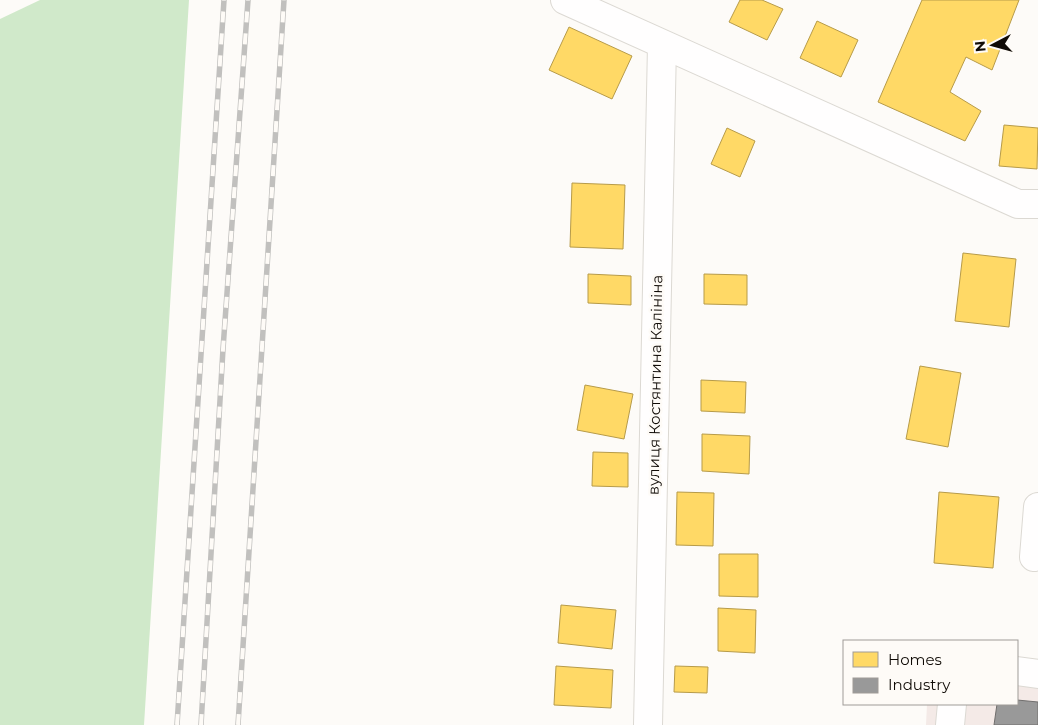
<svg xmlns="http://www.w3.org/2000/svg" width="1038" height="725" font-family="Montserrat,sans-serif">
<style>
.industrial{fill:#f4eae7}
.green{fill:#d0e9ca}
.homes{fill:#ffd966;stroke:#b79b49}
.industry{fill:#999;stroke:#706e6d}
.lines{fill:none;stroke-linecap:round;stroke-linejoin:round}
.minor-casing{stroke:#dcd9d3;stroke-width:30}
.minor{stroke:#fffefe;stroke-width:28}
.rail-casing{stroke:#c1c0be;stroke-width:5.5}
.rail{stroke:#fefbf7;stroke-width:4;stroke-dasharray:11;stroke-linecap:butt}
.labels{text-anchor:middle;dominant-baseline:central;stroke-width:5;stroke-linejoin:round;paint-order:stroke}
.street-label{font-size:15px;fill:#100b06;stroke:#fefbf7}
</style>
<rect width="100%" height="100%" fill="#fdfbf8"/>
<path class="industrial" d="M1017,657L1038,660V725H926L927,704H1017Z"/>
<path class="green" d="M40,0H189L144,725H0V19Z"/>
<g class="homes">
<path d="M740,0H762L783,9L767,40L729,22Z"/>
<path d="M922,0H1019L992,70L966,57L950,92L981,111L965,141L878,102Z"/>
<path d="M817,21L858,40L841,77L800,58Z"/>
<path d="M569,27L632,56L612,99L549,70Z"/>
<path d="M1004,125L1038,128L1037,169L999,166Z"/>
<path d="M727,128L755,141L740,177L711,164Z"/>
<path d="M572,183L625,185L623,249L570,247Z"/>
<path d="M963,253L1016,259L1009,327L955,321Z"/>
<path d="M588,274L631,276V305L588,303Z"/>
<path d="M704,274L747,275V305L704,304Z"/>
<path d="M920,366L961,373L948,447L906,439Z"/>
<path d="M701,380L746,382L745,413L701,411Z"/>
<path d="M585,385L633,394L624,439L577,430Z"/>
<path d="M702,434L750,436L749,474L702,471Z"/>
<path d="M593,452L628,453V487L592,486Z"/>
<path d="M677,492L714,493L713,546L676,545Z"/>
<path d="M939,492L999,497L993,568L934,563Z"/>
<path d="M719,554H758V597L719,596Z"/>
<path d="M561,605L616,610L612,649L558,643Z"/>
<path d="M718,608L756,610L755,653L718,651Z"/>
<path d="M556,666L613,670L611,708L554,705Z"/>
<path d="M675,666L708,667L707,693L674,692Z"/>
</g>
<path class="industry" d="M1017,700L1038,702V725H994L997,704H1017Z"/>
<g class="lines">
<g class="minor-casing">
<g id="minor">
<path d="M565,0L1018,204H1038"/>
<path d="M1034,557L1038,507"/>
<path d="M1017,671L1038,674"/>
<path d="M648,725L662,45"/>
<path d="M950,725L952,704"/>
</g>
</g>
<use href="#minor" class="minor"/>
<g class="rail-casing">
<g id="rail">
<path d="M177,725L224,0"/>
<path d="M201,725L223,349L248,0"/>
<path d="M238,725L284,0"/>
</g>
</g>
<use href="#rail" class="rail"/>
</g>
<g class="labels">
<g class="street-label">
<text transform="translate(655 385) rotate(-89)">вулиця Костянтина Калініна</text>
</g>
</g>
<rect x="843" y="640" width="175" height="65" fill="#fefbf7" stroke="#9f9b97"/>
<rect x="853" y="652" width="25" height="15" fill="#ffd966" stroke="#9f9b97"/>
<text x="888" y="665" font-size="15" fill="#100b06">Homes</text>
<rect x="853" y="678" width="25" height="15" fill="#999999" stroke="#9f9b97"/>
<text x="888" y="690" font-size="15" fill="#100b06">Industry</text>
<g transform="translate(993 45) rotate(264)" stroke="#fefbf7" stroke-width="4" paint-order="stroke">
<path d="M0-4L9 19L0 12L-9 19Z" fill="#100b06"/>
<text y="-8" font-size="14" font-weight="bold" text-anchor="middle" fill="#100b06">N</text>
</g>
</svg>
